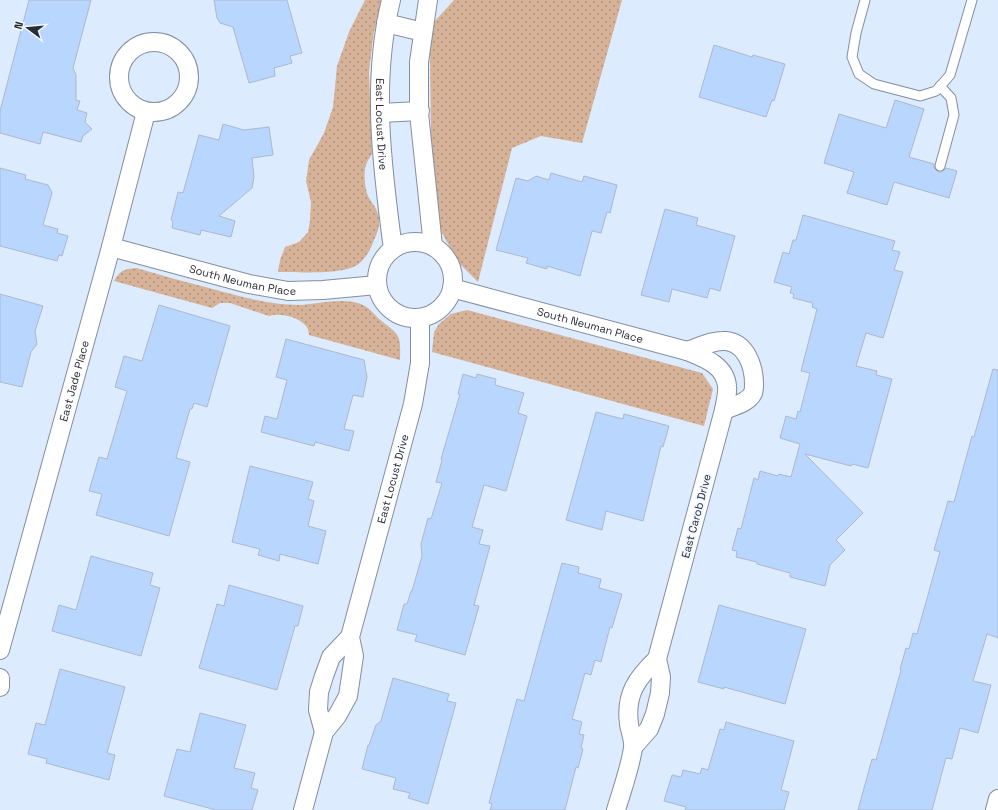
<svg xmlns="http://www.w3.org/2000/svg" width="998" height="810" font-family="'Space Grotesk',sans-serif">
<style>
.grass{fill:url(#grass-dots)}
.building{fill:#b8d6fe;stroke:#acb9cb}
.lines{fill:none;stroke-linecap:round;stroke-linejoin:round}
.lane-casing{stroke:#828fa0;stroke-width:11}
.street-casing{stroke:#828fa0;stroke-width:20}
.lane{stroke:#fff;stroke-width:9}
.street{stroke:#fff;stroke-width:18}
.labels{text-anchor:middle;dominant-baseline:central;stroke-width:3.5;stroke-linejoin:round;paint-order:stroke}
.street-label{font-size:11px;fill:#282d34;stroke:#f2f7ff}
</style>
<defs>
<pattern id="grass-dots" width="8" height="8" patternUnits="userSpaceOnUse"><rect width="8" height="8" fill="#d6b298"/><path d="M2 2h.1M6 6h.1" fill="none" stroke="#ae917d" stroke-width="1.8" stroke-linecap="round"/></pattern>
</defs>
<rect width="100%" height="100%" fill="#ddebfe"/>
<g class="grass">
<path d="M365,0H384L374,31L369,71L372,154C370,157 367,161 366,165C363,172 365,191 369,198C372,203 376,207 378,214C381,224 378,231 374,240C371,249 365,260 357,265C343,275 297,272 278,272L280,260L285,247L299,242L308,232L310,221L311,202L306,181L309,160L324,133L333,107L337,66L349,32Z"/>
<path d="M454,0H622L582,143L541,136L512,148L478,282L458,262L441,231L431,139L430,47L435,21Z"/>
<path d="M136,268C161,275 185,282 209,288C238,296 269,305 299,305C320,304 346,296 365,306C370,309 374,314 378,318C399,336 401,331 400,360L309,335C309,334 308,330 308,329C302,317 280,312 269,316L230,303H220L212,308L114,281C120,271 123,269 136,268Z"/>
<path d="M467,310L702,373L713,389L704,426L432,352L434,332L439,324L451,314Z"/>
</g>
<g class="building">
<path d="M29,0H91L73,68L76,75V100L80,101L77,110L87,113L85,122L92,129L83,136L81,142L43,132L40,144L0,133V111Z"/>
<path d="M214,0H287L302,53L290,56L292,63L274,68L275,76L249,83L233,27L220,23L217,18Z"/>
<path d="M714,45L752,57L753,55L785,64L774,101L772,100L766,117L699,97Z"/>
<path d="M895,100L924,109L909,157L934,164V168L938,172H942L946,168L957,171L949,198L894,182L887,205L847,193L854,172L824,163L839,114L886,128Z"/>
<path d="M223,124L244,130L269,127L273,155L252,158L254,177L252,188L219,216L235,221L231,237L201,230L200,235L172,228L173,221L171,220L178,192L183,193L199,135L219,140Z"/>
<path d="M0,168L26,175L25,179L48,185L52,193L43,225L58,229L57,233L68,236L62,256L59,255L57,261L0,246Z"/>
<path d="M551,173L582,182L584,176L617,185L610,213L607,212L601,233L592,231L580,276L547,266V269L526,263L528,258L496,250L516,178L528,181L536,176L549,180Z"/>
<path d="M665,209L698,218L696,225L735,236L720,291L710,288L707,298L672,289L669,302L641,295Z"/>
<path d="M803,215L895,241L892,250L900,252L894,270L903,272L883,338L866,333L856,366L877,371L876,375L892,379L868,468L852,464L851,466L805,454L863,513L836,540L845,550L830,565L825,586L790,577V573L757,564V562L736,557L737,551L732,550L738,528L741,529L754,478L758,480L760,471L778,476L779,474L791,477L800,444L780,438L786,416L796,419L798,411L800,412L810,373L801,371L817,309L812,307L813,303L793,298L794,294L790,293L792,287L774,282L783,252L789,254L793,240H796Z"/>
<path d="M0,294L43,306L35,331L37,344L31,352L22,387L0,382Z"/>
<path d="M159,305L230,326L207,407L194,403L192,409H190L176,458L190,462L169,536L96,515L102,494L89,491L99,457L107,459L127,391L115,387L124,356L142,361Z"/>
<path d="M286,339L364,360L367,377L363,397L353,395L344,429L354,431L349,451L315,442L314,446L261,432L265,416L277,419L287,380L276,377Z"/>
<path d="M993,369L998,370V638L987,634L973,681L991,685L978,733L960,728L952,759L946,758L932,810H858L872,759L876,760L901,670L900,669L906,648L909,649L913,633L917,634L940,552L934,550L948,501L954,502L972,436L974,437Z"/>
<path d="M463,374L476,378L477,374L496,379L495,385L524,393L518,413L527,416L506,491L484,485L472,527L483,530L479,544L490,546L474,605L479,606L465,655L415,641L417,635L397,630L404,604H407L411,591H412L422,556L421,544L428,518L431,519L442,483L436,482L442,460L441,459L460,394H458Z"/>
<path d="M596,412L623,419L624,414L669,426L663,447L661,446L643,521L606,511L602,530L566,520Z"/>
<path d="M250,466L313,482L308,499L314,501L308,526L326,531L318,564L280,554L279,561L258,555L260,549L232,542Z"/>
<path d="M91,556L153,573L150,585L160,588L141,656L52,631L59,605L76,610Z"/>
<path d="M562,563L579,567L578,573L601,579L599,588L622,594L612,628L610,627L601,662L595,660L591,675L585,673L572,719L582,722L579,734L584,735L581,748L583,749L578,768L576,767L565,810H490L492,804L489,803L517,699L524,701Z"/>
<path d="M229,585L303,606L298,626H295L277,690L199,668L217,604L224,606Z"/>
<path d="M719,605L806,629L785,704L724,687V689L698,682Z"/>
<path d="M60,669L125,687L107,753L115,755L109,780L46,763L47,759L28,754L36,723L45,725Z"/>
<path d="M393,678L449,694L447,701L456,703L428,804L408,798L410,793L393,789L396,778L362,769L368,745H369L376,725L381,721Z"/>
<path d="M200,713L246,725L234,768L255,773L251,788L258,790L252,810H216L164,796L177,749L190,752Z"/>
<path d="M726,722L794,741L781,790L789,792L784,810H685L686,807L664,801L672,775L681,777L683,770L700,774L702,768L708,770L720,729L724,730Z"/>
</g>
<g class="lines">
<g class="lane-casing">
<g id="lane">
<path d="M865,0L856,33L852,57L859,74L874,84L920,96L936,91L950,75L972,0"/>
<path d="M940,166L954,115L951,98L940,86"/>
</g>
</g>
<g class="street-casing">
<g id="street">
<path id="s1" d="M391,0C371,82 382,167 393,249"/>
<path d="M428,0L419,62V113L433,246"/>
<path d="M386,23L423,32"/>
<circle cx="154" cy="77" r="35"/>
<path d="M380,113L420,111"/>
<circle cx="415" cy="280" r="38"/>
<path id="s2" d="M111,247L249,284L288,291L323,290L377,285"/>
<path id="s3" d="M452,288L687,351C704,358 725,365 727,386C728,393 725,403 724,410L657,659L661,677L660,693L655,714L649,729L634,746"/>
<path d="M687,351C700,347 712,340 726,341C746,343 754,366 754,384C754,387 754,390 753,393C748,403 734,406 724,410"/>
<path id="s4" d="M0,650L111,247L146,112"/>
<path d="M0,678V687"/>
<path d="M324,732L318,710L319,692L324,676L331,657L350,637"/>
<path id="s5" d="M303,810L324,732L337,716L348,696L354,656L350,637L413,404L420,363V318"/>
<path d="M616,810C622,790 630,768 633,748C634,740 630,731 629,724C625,694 637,678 657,659"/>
<path d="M995,810L998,799"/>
</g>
</g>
<use href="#lane" class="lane"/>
<use href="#street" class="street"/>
</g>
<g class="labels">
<g class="street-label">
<text stroke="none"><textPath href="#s1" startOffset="125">East Locust Drive</textPath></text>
<text stroke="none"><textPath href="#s2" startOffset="136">South Neuman Place</textPath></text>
<text stroke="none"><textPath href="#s3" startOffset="143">South Neuman Place</textPath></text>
<text stroke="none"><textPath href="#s4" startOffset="279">East Jade Place</textPath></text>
<text stroke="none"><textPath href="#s5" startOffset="348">East Locust Drive</textPath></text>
<text transform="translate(696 516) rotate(-75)">East Carob Drive</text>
</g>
</g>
<g transform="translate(28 28) rotate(286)" stroke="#f2f7ff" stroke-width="3" paint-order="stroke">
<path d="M0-3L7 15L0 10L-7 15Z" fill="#282d34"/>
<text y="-6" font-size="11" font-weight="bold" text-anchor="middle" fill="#282d34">N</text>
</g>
</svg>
